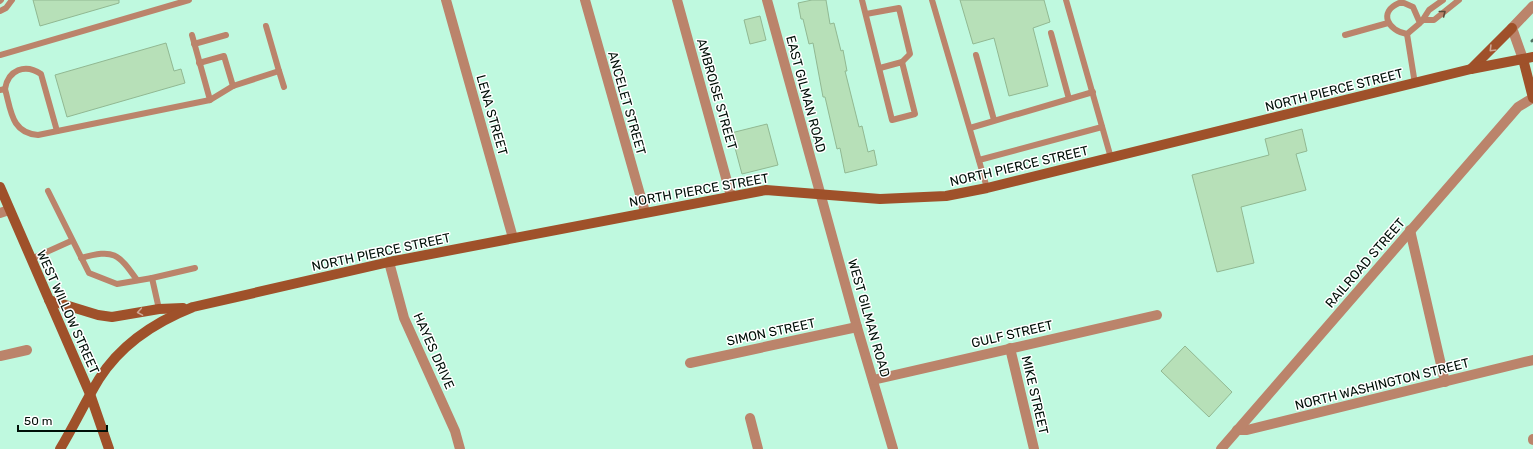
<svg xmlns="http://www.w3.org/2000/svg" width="1533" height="449" font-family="Rubik,sans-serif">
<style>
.building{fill:#b7e0b8;stroke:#91b892}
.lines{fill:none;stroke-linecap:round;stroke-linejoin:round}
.lane{stroke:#bb846b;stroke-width:6}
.street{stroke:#bb846b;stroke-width:10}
.secondary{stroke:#9f512a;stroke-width:10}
.rail{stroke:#4f7161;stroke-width:3}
.oneway{stroke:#5e4a3a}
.oneway2{stroke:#cfa894}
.labels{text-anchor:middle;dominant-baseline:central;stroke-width:3;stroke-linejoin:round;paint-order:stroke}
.street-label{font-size:13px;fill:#001008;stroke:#fff}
</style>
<rect width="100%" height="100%" fill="#bff9df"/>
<g class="building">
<path d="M33,0H119V3L40,26Z"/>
<path d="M812,0H826L830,24L834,23L841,51L843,50L847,71H845L859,127L862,126L868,152L874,150L877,165L845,173L840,148L837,149L825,97H823L813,43L809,44L803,19H801L798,3Z"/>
<path d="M960,0H1044L1050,22L1033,28L1048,86L1009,96L994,38L973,44Z"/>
<path d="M760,16L766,40L750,44L744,20Z"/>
<path d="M166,43L174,71L181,69L185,83L67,117L55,75Z"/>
<path d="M767,124L778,165L742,174L731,133Z"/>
<path d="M1302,129L1307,151L1296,154L1306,190L1241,207L1254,263L1217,272L1192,175L1269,155L1265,139Z"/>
<path d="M1185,346L1232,392L1209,417L1161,371Z"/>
</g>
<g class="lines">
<g class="lane">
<path d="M862,0L892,120L915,114L902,62L880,68"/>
<path d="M932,0L987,188"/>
<path d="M1066,0L1111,158"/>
<path d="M0,1L1,0"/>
<path d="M1399,3H1404L1413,7L1420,23L1407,34C1388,31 1378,12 1399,3Z"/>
<path d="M0,11L6,8L12,0"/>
<path d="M866,14L899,8L910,54L902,62"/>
<path d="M1424,20H1434L1459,0"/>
<path d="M1422,21L1429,10L1443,0"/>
<path d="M266,26L279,71"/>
<path d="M1051,33L1069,99"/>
<path d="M1407,34L1415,84"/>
<path d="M1345,35L1388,23"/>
<path d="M194,44L226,35"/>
<path d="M0,55L189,0"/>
<path d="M976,55L994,120"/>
<path d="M199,63L224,56L233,86"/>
<path d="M5,89C8,70 25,63 41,74L57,131"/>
<path d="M0,90L5,89C11,110 11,133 38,135L210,100L192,35"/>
<path d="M210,100L233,86L279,71L284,87"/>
<path d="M970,128L1093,92"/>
<path d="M979,160L1102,127"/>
<path d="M48,191L89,273L117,284L152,278L159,309"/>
<path d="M81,258C114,249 118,253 137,280"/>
<path d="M31,259L71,241"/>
<path d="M152,278L195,268"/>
</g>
<g class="street">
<path d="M446,0L513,238"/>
<path d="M585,0L645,212"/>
<path d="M677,0L731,196"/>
<path d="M767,0L857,327L893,449"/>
<path d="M1523,59L1512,28L1533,6"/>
<path d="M0,213L9,210"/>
<path d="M1410,230L1445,382"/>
<path d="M389,262L404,318L455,431L460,449"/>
<path d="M1010,348L1034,449"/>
<path d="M0,356L27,350"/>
<path d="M690,363L857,327"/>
<path d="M873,380L1157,315"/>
<path d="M750,418L758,449"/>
<path d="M1237,430H1247L1533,360"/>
<path d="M1533,439V440"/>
<path d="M1221,449L1518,107L1533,98"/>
</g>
<g class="secondary">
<path d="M1523,59L1533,98"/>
<path d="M1471,69L1512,28"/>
<path d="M0,187L90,394L109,449"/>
<path d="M49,300L98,315L112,317L159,309L183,308"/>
<path d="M60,449C74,426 85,402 99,379C121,344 155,322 193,307L389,262L766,190L880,199L946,196L987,188L1471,69L1533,57"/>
</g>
<path class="rail" d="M1532,41L1533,40"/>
</g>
<defs><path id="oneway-chevron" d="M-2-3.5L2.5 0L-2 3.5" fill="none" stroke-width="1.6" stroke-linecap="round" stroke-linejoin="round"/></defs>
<use class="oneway" href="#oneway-chevron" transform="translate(1443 13) rotate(-38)"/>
<g class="oneway2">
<use href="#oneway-chevron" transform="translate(1492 49) rotate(135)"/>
<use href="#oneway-chevron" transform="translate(140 312) rotate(170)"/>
</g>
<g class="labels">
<g class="street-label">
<text transform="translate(1334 90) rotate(-14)">NORTH PIERCE STREET</text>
<text transform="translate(717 94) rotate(74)">AMBROISE STREET</text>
<text transform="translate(806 94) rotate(75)">EAST GILMAN ROAD</text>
<text transform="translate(627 103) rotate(74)">ANCELET STREET</text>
<text transform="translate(492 115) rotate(74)">LENA STREET</text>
<text transform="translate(1019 166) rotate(-13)">NORTH PIERCE STREET</text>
<text transform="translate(699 190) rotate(-10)">NORTH PIERCE STREET</text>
<text transform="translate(381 252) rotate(-12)">NORTH PIERCE STREET</text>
<text transform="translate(1365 263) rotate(-49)">RAILROAD STREET</text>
<text transform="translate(68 312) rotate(66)">WEST WILLOW STREET</text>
<text transform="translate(869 318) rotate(74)">WEST GILMAN ROAD</text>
<text transform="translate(771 332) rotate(-12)">SIMON STREET</text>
<text transform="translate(1012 334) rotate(-13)">GULF STREET</text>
<text transform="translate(434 351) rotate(66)">HAYES DRIVE</text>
<text transform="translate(1382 384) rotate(-14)">NORTH WASHINGTON STREET</text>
<text transform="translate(1035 395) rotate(77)">MIKE STREET</text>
</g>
</g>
<path d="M18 425v6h89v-6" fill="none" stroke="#001008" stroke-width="2"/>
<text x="24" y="425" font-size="12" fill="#001008" stroke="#ffffff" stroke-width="3" paint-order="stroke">50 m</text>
</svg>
